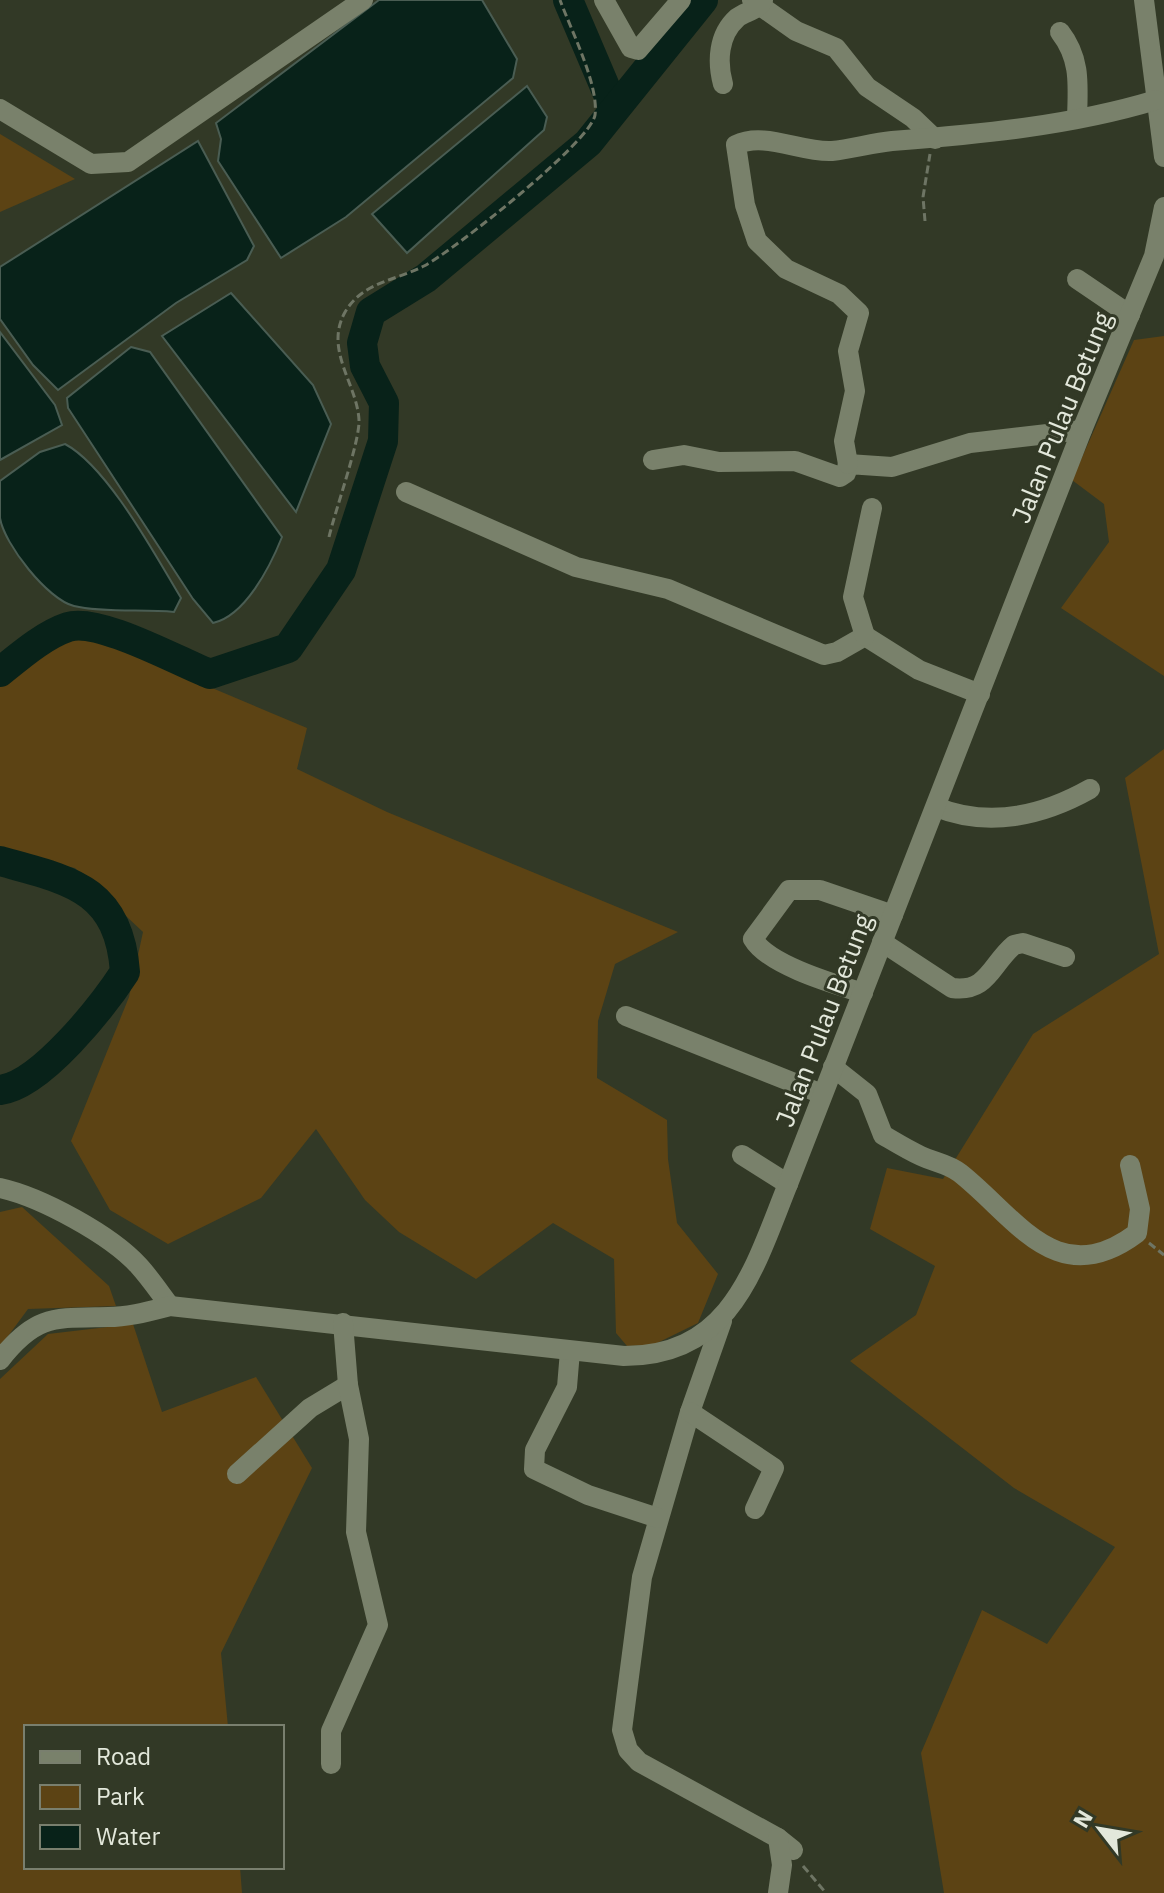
<svg xmlns="http://www.w3.org/2000/svg" width="1164" height="1893" font-family="'IBM Plex Sans',sans-serif">
<style>
.green{fill:#5c4314}
.water{fill:#082219;stroke:#4a5d53;stroke-width:2}
.lines{fill:none;stroke-linecap:round;stroke-linejoin:round}
.river{stroke:#082219;stroke-width:30}
.path{stroke:#6e7564;stroke-width:3;stroke-dasharray:8 4;stroke-linecap:butt}
.minor{stroke:#79816b;stroke-width:20}
.labels{text-anchor:middle;dominant-baseline:central;stroke-width:6;stroke-linejoin:round;paint-order:stroke}
.street-label{font-size:26px;fill:#e3e8db;stroke:#323926}
</style>
<rect width="100%" height="100%" fill="#323926"/>
<g class="green">
<path d="M0,134L75,179L0,212Z"/>
<path d="M1164,336V676L1061,608L1109,542L1104,504L1072,480L1134,340Z"/>
<path d="M78,636L115,647L307,728L297,769L387,812L678,932L615,964L598,1021L597,1078L667,1120L668,1159L677,1223L718,1274L698,1323L653,1345L627,1346L616,1333L614,1259L553,1223L476,1279L399,1232L365,1200L316,1129L261,1198L168,1244L110,1210L71,1141L129,997L143,932L75,868L0,854V685L24,665Z"/>
<path d="M1164,749V1893H944L921,1753L982,1610L1047,1644L1115,1547L1014,1488L850,1361L916,1315L935,1266L870,1229L887,1168L943,1179L1033,1034L1159,954L1125,778Z"/>
<path d="M22,1207L109,1286L116,1306L28,1309L0,1347V1212Z"/>
<path d="M133,1324L162,1412L256,1377L312,1468L221,1653L228,1727H26V1867H240L242,1893H0V1379L48,1334Z"/>
</g>
<g class="water">
<path d="M379,0H482L517,59L513,78L346,217L281,258L218,161L221,139L216,123Z"/>
<path d="M527,86L547,117L544,130L407,253L372,214Z"/>
<path d="M198,141L254,246L247,260L176,303L58,390L33,365L0,319V267Z"/>
<path d="M231,293L313,385L331,424L296,512L162,336Z"/>
<path d="M0,332L55,405L62,425L0,460Z"/>
<path d="M131,347L150,352L282,537C270,567 245,616 213,623L193,599L68,408L67,398Z"/>
<path d="M65,444C108,467 155,555 181,598L174,612C142,609 105,613 74,606C48,600 4,544 0,518C0,506 0,493 0,481L40,452Z"/>
</g>
<g class="lines">
<g class="river">
<path d="M568,0L614,108"/>
<path d="M0,672C20,656 44,635 68,627C98,617 179,662 210,674L288,648L341,570L383,441L384,403L365,366L362,343L371,312L426,278L588,143L703,0"/>
<path d="M0,861C69,880 119,888 125,972C103,1006 41,1085 0,1090"/>
</g>
<g class="path">
<path d="M925,221L923,197L930,154"/>
<path d="M329,537C335,511 360,441 359,420C357,384 325,351 344,314C361,282 395,281 424,266C453,251 591,142 595,115C599,85 571,30 560,0"/>
<path d="M1149,1243L1164,1255"/>
<path d="M803,1866L826,1893"/>
</g>
<g class="minor">
<path d="M604,0L631,48L638,50L681,0"/>
<path d="M752,0L796,31L836,48L867,87L913,118L935,139"/>
<path d="M1144,0L1164,157"/>
<path d="M1060,32C1081,59 1078,85 1077,118"/>
<path d="M723,84C717,62 718,35 737,18C746,11 758,11 763,0"/>
<path d="M0,109L91,164L128,162L363,0"/>
<path d="M1077,279L1130,315"/>
<path d="M653,460L684,455L719,462L795,461L840,477L846,473L848,464L892,467L970,443L1082,430"/>
<path d="M848,464L844,441L855,391L848,351L859,313L839,294L786,269L757,241L745,205L736,145C764,131 802,153 832,151C852,149 872,143 892,141C981,134 1070,126 1156,100"/>
<path d="M406,492L576,567L668,589L824,655L837,652L865,636L919,670L980,694"/>
<path d="M865,636L853,597L872,508"/>
<path d="M936,807C988,828 1042,816 1090,789"/>
<path d="M882,942L952,988C988,993 991,964 1014,945L1023,943L1065,957"/>
<path d="M863,993C834,984 768,965 753,939L789,890H820L893,915"/>
<path d="M626,1016L822,1094"/>
<path d="M833,1067L867,1094L883,1135C895,1142 908,1150 921,1156C934,1162 949,1164 960,1173C1017,1218 1057,1293 1137,1233L1140,1209L1130,1165"/>
<path d="M742,1155L788,1184"/>
<path d="M0,1188C41,1197 111,1235 139,1266C150,1278 160,1293 170,1306"/>
<path d="M722,1321L690,1412L642,1577L622,1730L628,1750L639,1762L778,1838L793,1850"/>
<path d="M570,1351L567,1387L535,1450L534,1469L588,1495L658,1518"/>
<path d="M0,1360C36,1314 55,1318 108,1317C129,1317 150,1311 170,1306L624,1356C732,1356 754,1268 788,1184L1082,430L1154,256L1164,207"/>
<path d="M690,1412L774,1468L755,1509"/>
<path d="M237,1474L310,1408L348,1385"/>
<path d="M331,1764V1731L378,1625L356,1532L359,1439L348,1385L343,1323"/>
<path d="M778,1838L782,1865L778,1893"/>
</g>
</g>
<g class="labels">
<g class="street-label">
<text transform="translate(1061 417) rotate(-68)">Jalan Pulau Betung</text>
<text transform="translate(823 1020) rotate(-69)">Jalan Pulau Betung</text>
</g>
</g>
<rect x="24" y="1725" width="260" height="144" fill="#323926" stroke="#797f6e" stroke-width="2"/>
<rect x="40" y="1751" width="40" height="12" fill="#79816b" stroke="#797f6e" stroke-width="2"/>
<text x="96" y="1765" font-size="24" fill="#e3e8db">Road</text>
<rect x="40" y="1785" width="40" height="24" fill="#5c4314" stroke="#797f6e" stroke-width="2"/>
<text x="96" y="1805" font-size="24" fill="#e3e8db">Park</text>
<rect x="40" y="1825" width="40" height="24" fill="#082219" stroke="#797f6e" stroke-width="2"/>
<text x="96" y="1845" font-size="24" fill="#e3e8db">Water</text>
<g transform="translate(1100 1829) rotate(301)" stroke="#323926" stroke-width="6" paint-order="stroke">
<path d="M0-6L14 30L0 20L-14 30Z" fill="#e3e8db"/>
<text y="-12" font-size="22" font-weight="bold" text-anchor="middle" fill="#e3e8db">N</text>
</g>
</svg>
